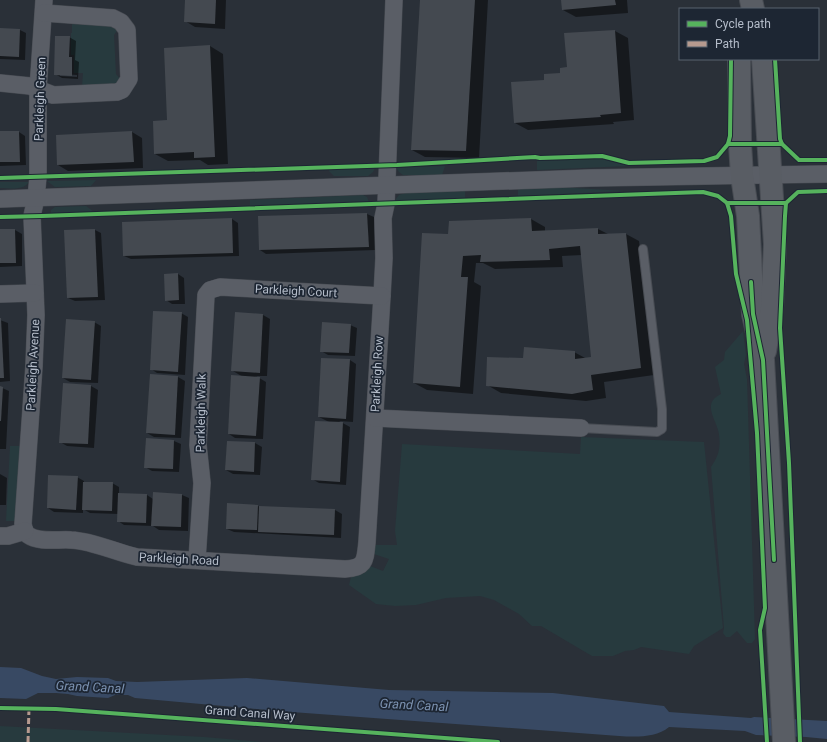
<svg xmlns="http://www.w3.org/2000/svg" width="827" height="742" font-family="Roboto,sans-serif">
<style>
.green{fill:#273a3e}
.water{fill:#384963}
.shadow{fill:#0007;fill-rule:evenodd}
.building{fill:#444950}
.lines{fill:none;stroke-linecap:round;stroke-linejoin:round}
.lane-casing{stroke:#484c53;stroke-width:10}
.street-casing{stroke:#484c53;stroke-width:18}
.secondary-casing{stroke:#484c53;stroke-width:24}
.lane{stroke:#5a5e66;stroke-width:8}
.street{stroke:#5a5e66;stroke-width:17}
.secondary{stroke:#595d64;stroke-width:22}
.quiet{stroke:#b69a8f;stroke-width:3;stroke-dasharray:6 3;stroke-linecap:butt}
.cycleway-casing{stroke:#1d2633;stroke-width:6}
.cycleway{stroke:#56b35d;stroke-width:4}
.labels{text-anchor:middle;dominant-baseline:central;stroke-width:3.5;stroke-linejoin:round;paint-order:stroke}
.street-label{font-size:12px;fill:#b4bcc9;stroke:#1d2633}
.water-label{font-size:13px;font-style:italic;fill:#7c92b1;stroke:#1d2633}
</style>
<rect width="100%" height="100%" fill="#2a3038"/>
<g class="green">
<path d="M72,24L113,26L118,29L114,35L116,74L120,79L115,84L82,86L83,73H74V55H71V33H72Z"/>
<path d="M602,159L628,166L537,170V161Z"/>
<path d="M445,166L442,175H403L399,172L396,167Z"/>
<path d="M375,168L373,172L368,176H334L329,171V169Z"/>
<path d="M96,180L91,186L55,187L47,181Z"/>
<path d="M0,182H29C23,191 10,188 0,188Z"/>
<path d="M558,187L626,191L518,196V188Z"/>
<path d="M465,190V198L396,201V199L399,195L405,193Z"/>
<path d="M363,195L367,197L369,202L250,207V200Z"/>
<path d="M86,206L94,212L51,214V210L55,207Z"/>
<path d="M743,331L746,355L744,364L747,379L755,639L752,643H747L737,631L730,637H726L723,633L724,628L711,467C718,457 721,448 719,435C718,421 700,404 721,394L715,367L724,360L725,352Z"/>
<path d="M581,437L704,442L723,628L694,646L689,654L641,647L634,650L625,651L613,656H592L541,626H532L519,614L494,600L480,596L446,598L416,605L395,606L376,604L349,585L351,577L370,566L383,571L389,559L374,554L375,545H397L395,531L402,444L580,454Z"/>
<path d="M10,446H20L16,521H6Z"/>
<path d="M0,726L204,737L262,742H0Z"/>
</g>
<path class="water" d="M0,667L21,668L42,676L56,679L77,677L108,678L116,681L137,682L247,678L389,690L553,693L664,706L669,712L751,718L754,717L827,721V739L806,737L756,735L745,731L669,727C656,738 635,737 619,736L278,711L135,698L128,695H115L108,698L77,696L68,694L56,693H38L26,699L0,698Z"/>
<g class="shadow">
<path d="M186,0H226L225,29L195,27L185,21Z"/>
<path d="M421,0H488L479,158L425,157L412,150Z"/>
<path d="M562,0H627L628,13L576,17L563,10Z"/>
<path d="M0,29L20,30L26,33L25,60L0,59Z"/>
<path d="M615,31L628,38L634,120L613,122L614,124L528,130L515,123L545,81L561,74Z"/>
<path d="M69,37L76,41L75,60L79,62L78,79L62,78L55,74ZM60,74L77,75V77L60,76Z"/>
<path d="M210,46L223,54L228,164L208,165L200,160L168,161L155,154L168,121Z"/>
<path d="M19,132L25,136L26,165L0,166V133Z"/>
<path d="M132,132L142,138L143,168L68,171L58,165L57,136Z"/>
<path d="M367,214L374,217L375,250L266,254L260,250L259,217Z"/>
<path d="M232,219L238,223L239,256L131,259L124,256Z"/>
<path d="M531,219L545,227V231L598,229L608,234H626L639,241L654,375L604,382L606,398L586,401L501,393L487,385L524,359L574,352L587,359L593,358L582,255L562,256L563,267L495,269L483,263H476L474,282L481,286L473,394L427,390L414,383L449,235L450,222Z"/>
<path d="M0,230H15L22,234V266L0,267Z"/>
<path d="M95,230L101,233L105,300L75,301L68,298Z"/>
<path d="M178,274L184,278L185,304H172L166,300Z"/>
<path d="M181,313L188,317L185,375L157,373L151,369Z"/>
<path d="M236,313L263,315L270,319L267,376H256L266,382L263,439L235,438L229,434L243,377L233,371Z"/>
<path d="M0,320L8,323L10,381L0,382Z"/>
<path d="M94,322L101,326L98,383L70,382L63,378Z"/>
<path d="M350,325L357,328L355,356L328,355L321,351Z"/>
<path d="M350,360L356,364L353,422L339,421L350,427L346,485L319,483L312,479L329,422L319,417Z"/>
<path d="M178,377L185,381L181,438L154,437L147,433Z"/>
<path d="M91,386L98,390L94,448L67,446L60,442Z"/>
<path d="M0,387L9,391L6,449H0Z"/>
<path d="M147,439L174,441L181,444L179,472L152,471L145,467Z"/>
<path d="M228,442L255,443L262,447L260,475L233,474L226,470Z"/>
<path d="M0,474L7,478L6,505H0Z"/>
<path d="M77,477L84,481V483H112L119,487V494L147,495L153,499L154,494L182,495L189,498L188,531L159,530L153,526L124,525L118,521V514L90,513L83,509V513L54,512L48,508Z"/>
<path d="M258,506L260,507L335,510L342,514L341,538L234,532L227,529Z"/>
</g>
<g class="building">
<path d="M185,0H216L215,24L184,22Z"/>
<path d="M420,0H475L466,151L411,150Z"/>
<path d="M561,0H615L616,5L562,10Z"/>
<path d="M0,28L20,29L19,57L0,56Z"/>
<path d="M615,30L621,113L600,115L601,117L514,123L511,82L544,80V74L560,73V68L567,67L564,33Z"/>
<path d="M55,36H70L69,57H72V76L54,75Z"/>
<path d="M210,45L215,157L194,158V152L154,154L153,121L167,120L164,48Z"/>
<path d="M0,131H19L20,162H0Z"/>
<path d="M132,131L134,162L57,165L56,135Z"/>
<path d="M367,213L369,247L259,250L258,216Z"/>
<path d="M232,218L233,253L123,256L122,222Z"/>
<path d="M531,218L532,231L598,228V234L626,233L641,368L591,375L593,390L572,394L486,386L487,357L523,358L524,347L575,351V359L591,357L580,246L549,249L550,260L480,262L481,255L463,256L461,277H468L460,387L413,383L422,233L448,234L449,221Z"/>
<path d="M0,229H15L16,263H0Z"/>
<path d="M95,229L98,297L67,298L64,230Z"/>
<path d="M178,273L179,300L165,301L164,274Z"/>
<path d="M153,311L182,312L178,372L150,370Z"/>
<path d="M235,312L263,314L260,373L231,371Z"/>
<path d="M0,318H1L4,378H0Z"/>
<path d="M66,319L95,321L91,380L62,378Z"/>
<path d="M322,322L351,324L349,353L320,352Z"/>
<path d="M321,358L350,359L346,419L318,417Z"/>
<path d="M150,374L178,376L175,435L146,433Z"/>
<path d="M231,375L260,377L256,436L228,434Z"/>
<path d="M63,383L91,385L88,444L59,443Z"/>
<path d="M0,386L3,387L1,421H0Z"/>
<path d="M315,421L343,422L340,482L311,480Z"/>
<path d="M146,438L174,440L173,469L144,468Z"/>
<path d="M227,441L255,442L254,472L225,470Z"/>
<path d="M48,475L78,476L76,510L47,508Z"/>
<path d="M83,482H113L112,511L82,510Z"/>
<path d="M153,492L182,494L181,527L151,526Z"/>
<path d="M118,493L147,494L146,523L117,522Z"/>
<path d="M227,503L258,505L257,530L226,529Z"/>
<path d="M259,506L335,509L334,535L258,532Z"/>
</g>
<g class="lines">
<g class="lane-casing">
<path id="lane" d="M581,428L657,432L662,429V409L643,249"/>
</g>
<g class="street-casing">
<g id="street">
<path d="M44,0L38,89V177L36,198L32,216L36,315L34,366L23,524C24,528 24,532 28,535C39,543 58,539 71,540C93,541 115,552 137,557L345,569C366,568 365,560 367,542L382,296L384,258L383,218L386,204L394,0"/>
<path d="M0,83L30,86L53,95L117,92L122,90L129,79L127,30L121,22L113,18L44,13"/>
<path d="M0,199L590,178L827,174"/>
<path d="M0,294L35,293"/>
<path d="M375,418L581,428"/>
<path d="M0,536H8L25,531"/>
<path d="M197,560L202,483L198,445L206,295L210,290L220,287L382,296"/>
</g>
</g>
<g class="secondary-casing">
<g id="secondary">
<path d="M751,0L753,9"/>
<path d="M739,59L740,144L742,176L748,216L753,314L763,360L784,742"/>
<path d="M763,59L775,244L772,308L765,351"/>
</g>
</g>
<use href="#lane" class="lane"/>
<use href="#street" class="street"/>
<use href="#secondary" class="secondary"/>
<path class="quiet" d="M28,742L29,708"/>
<g class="cycleway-casing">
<g id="cycleway">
<path d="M775,59L780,139L782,144L799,160H827"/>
<path d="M728,144H782"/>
<path d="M0,178L397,165L535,157L540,158L602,156L629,163L704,161L717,157L728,144L730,136L731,59"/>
<path d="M727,203H786"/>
<path d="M0,217L42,216L703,192L718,196L727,203L731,216L736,274L747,320L757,433L765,608L760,630L767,742"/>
<path d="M751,282L753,314L763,360L774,560"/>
<path d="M0,708L56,709L498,742"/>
<path d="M800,742L789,463L780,328L785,216L786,203L798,192L827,191"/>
</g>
</g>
<use href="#cycleway" class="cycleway"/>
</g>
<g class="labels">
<g class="street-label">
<text transform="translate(40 99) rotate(-88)">Parkleigh Green</text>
<text transform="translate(296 291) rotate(3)">Parkleigh Court</text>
<text transform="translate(33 365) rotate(-87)">Parkleigh Avenue</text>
<text transform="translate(377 374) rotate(-87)">Parkleigh Row</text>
<text transform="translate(201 413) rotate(-89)">Parkleigh Walk</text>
<text transform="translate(179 559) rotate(3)">Parkleigh Road</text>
<text transform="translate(250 713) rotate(4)">Grand Canal Way</text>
</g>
<g class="water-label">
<text transform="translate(90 687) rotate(3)">Grand Canal</text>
<text transform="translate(414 705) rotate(3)">Grand Canal</text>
</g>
</g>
<rect x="679" y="8" width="140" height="52" fill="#1d2633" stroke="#59626f"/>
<rect x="687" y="21" width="20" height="6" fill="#56b35d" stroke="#59626f"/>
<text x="715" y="28" font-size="12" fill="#b4bcc9">Cycle path</text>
<rect x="687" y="41" width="20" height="6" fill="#b69a8f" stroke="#59626f"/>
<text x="715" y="48" font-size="12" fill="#b4bcc9">Path</text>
</svg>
